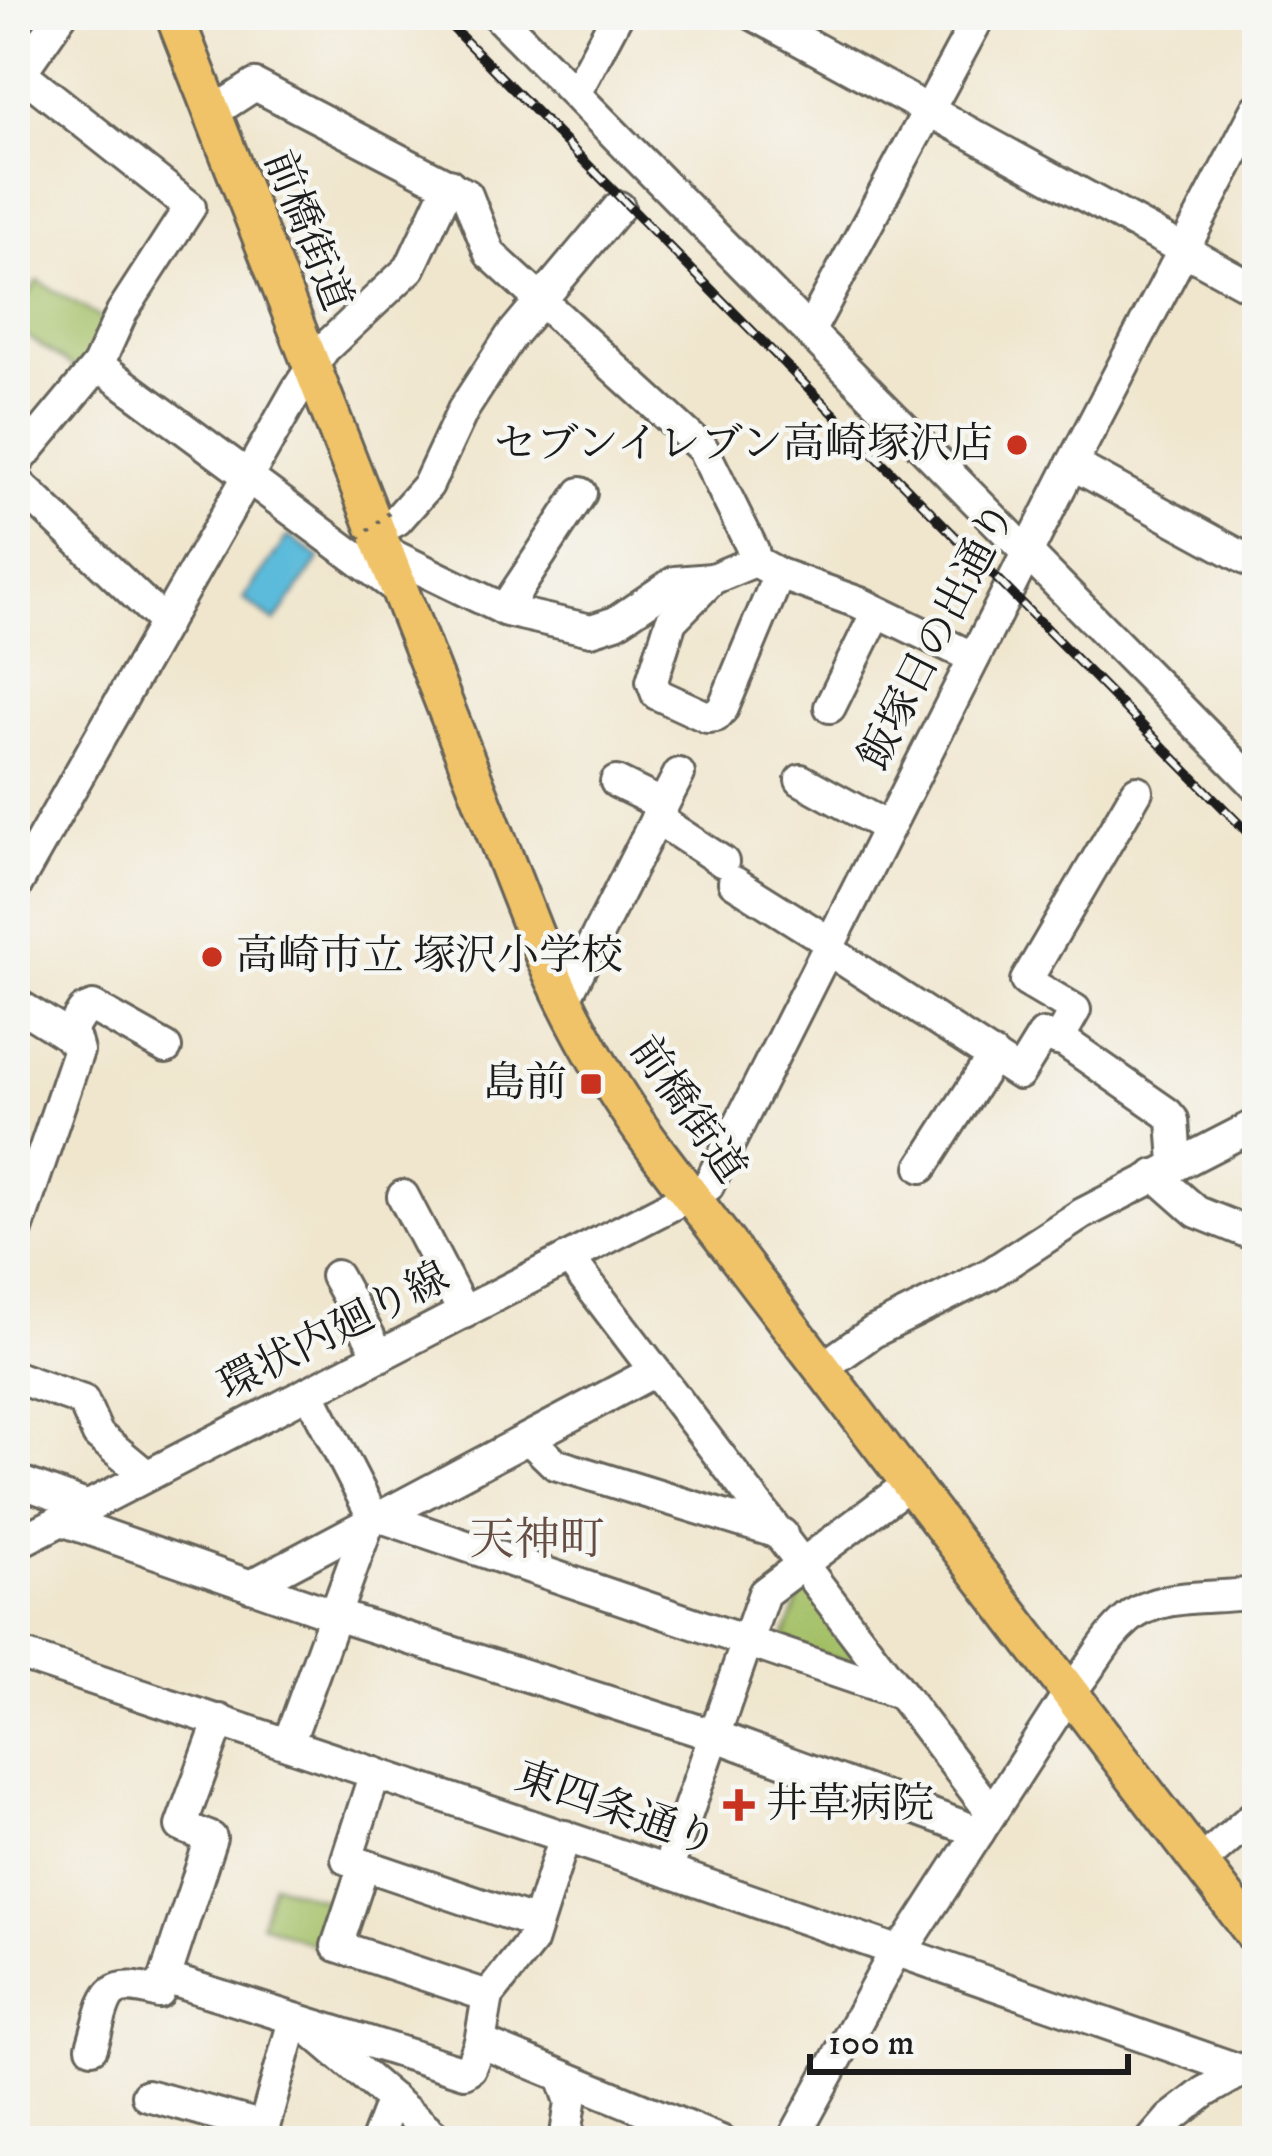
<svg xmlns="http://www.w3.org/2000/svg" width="1272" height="2156" font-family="'IM FELL DW Pica','Noto Serif JP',serif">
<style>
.green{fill:#a3bf65;stroke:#606e40;stroke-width:3}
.water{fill:#5bbbda;stroke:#3c6c7b;stroke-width:3}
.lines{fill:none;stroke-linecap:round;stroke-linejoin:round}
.minor-casing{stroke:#66635a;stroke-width:36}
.major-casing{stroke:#66635a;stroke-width:42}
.minor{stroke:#fff;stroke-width:30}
.major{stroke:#f0c369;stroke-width:36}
.rail-casing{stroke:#1c1c1c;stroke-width:10}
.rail{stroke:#f6f6f2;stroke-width:6;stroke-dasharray:18;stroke-linecap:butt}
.path-bridge{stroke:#66635a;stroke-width:4.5;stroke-dasharray:3 9;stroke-linecap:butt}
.poi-dot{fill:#c8321e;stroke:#f6f6f2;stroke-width:4.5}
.labels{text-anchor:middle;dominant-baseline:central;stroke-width:9;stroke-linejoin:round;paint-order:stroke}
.street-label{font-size:42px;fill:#1c1c1c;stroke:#f6f6f2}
.poi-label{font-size:42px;fill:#1c1c1c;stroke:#f6f6f2;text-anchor:end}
.neighbourhood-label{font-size:45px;fill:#664d43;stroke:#f6f6f2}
</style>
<rect width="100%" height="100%" fill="#f6f6f2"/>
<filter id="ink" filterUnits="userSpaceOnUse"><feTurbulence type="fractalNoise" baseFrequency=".00833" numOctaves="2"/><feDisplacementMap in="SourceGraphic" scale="24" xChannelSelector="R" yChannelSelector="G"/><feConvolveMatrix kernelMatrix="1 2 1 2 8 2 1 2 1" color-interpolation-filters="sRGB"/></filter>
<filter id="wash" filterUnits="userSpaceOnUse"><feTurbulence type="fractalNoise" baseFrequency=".004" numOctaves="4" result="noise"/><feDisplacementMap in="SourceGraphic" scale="48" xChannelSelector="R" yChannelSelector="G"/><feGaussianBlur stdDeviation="2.7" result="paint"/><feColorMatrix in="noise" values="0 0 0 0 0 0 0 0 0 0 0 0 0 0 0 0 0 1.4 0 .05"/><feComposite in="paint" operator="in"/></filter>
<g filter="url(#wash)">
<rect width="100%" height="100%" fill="#f0e6ce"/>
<g class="green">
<path d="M38,281L111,324L82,373L15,328L20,306Z"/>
<path d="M806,1582L861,1664L780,1647Z"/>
<path d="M273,1883L337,1904L323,1949L261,1923Z"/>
</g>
<path class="water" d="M288,536L320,558L275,622L243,599Z"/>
</g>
<g filter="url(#ink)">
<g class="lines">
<g class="minor-casing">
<g id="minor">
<path d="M497,15L1257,786"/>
<path d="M754,15L1257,290"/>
<path d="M15,68L190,207L122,312L98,365L15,465"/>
<path d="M15,81L61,15"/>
<path d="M576,92L617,15"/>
<path d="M212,113L255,85L467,195L490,254L703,449L753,550L755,561"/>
<path d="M810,330L980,15"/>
<path d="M98,365L247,475"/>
<path d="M1072,464L1257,565"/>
<path d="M246,476L399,590"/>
<path d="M15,480L165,623"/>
<path d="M377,531L397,520L428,485L463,410L511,336L619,207"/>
<path d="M386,552L507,611L591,630L616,622L675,582L712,579L755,561L779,574L860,603L974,658"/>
<path d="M712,579L671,621L652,681L657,694L707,717L716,716L723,708L779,574"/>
<path d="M504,610L581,493"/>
<path d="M830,707L877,612"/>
<path d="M801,780L887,827"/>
<path d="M663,805L679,774"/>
<path d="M656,818L723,862"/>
<path d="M734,882L831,943"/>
<path d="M15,887L297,390L324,349L410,268L449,184"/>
<path d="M827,949L1019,1074L1043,1035L1065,1042L1167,1113L1173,1120L1176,1163"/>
<path d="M564,1001L663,805L616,782"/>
<path d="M15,1003L75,1040L78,1051L15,1236"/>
<path d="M67,1036L83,1011L93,1007L166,1048"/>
<path d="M1058,1040L1075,1010L1026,981L1137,791"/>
<path d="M922,1167L993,1056"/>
<path d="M1155,1175L1197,1212L1257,1236"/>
<path d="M403,1196L464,1313"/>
<path d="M569,1258L991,1812"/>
<path d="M336,1276L380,1356"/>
<path d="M822,1368L873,1332L990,1274L1082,1214L1257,1124"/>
<path d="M15,1377L83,1401L98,1435L146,1475"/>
<path d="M309,1392L374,1519"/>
<path d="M529,1439L555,1464L782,1534"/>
<path d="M15,1480L89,1507"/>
<path d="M381,1517L899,1693"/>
<path d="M62,1520L335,1615L716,1736L979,1832"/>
<path d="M15,1544L708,1186L1072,464L1257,109"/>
<path d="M250,1586L653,1372"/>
<path d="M15,1653L667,1871L1257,2076"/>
<path d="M220,1720L181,1826L211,1838L165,1978L464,2072L470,2068L480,2042L488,1996L531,1942L565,1836"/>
<path d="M288,1744L368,1524"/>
<path d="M375,1773L347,1859L536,1923"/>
<path d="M1199,1864L1257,1813"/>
<path d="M364,1865L337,1946L488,1996"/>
<path d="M667,1871L764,1593L909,1484"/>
<path d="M313,2032L441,2141"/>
<path d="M480,2042L721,2141"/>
<path d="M92,2047C107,1999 101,1976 159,1993L165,1978"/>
<path d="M562,2076L571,2102L565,2141"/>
<path d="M147,2095L264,2127"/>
<path d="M260,2141L294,2020"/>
<path d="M376,2141L392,2099"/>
<path d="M792,2141L896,1950L909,1940L1069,1693C1091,1670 1102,1641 1128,1619C1161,1590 1217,1601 1257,1592"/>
<path d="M1151,2141L1170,2119L1205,2092L1252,2065"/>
</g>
</g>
<g class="major-casing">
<path id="major" d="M174,15L535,935C568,1015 609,1088 661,1157L1257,1938"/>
</g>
<use href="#minor" class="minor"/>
<use href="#major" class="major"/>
<g class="rail-casing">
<path id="rail" d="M440,15L1257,842"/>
</g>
<use href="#rail" class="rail"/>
<path class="path-bridge" d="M359,538L394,509"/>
</g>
</g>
<g class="poi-dot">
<circle cx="1017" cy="445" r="12"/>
<circle cx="212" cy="957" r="12"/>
<rect x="579" y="1072" width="24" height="24" rx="6"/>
<path d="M733 1787h12v12h12v12h-12v12h-12v-12h-12v-12h12z"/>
</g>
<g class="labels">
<g class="street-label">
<text transform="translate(307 231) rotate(68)">前橋街道</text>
<text transform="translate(938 636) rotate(-63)">飯塚日の出通り</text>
<text transform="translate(687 1110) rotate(55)">前橋街道</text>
<text transform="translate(334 1332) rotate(-27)">環状内廻り線</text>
<text transform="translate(616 1810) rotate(19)">東四条通り</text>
</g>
<g class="poi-label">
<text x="993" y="445">セブンイレブン高崎塚沢店</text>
<text x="236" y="957" text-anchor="start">高崎市立 塚沢小学校</text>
<text x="567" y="1084">島前</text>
<text x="766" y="1805" text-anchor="start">井草病院</text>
</g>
<g class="neighbourhood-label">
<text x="537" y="1541">天神町</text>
</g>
</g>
<rect width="1272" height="2156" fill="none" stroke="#f6f6f2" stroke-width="60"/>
<path d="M810 2054v18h318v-18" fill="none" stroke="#1c1c1c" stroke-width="6"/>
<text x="828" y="2054" font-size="36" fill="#1c1c1c" stroke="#f6f6f2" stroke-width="9" paint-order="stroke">100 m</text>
</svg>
